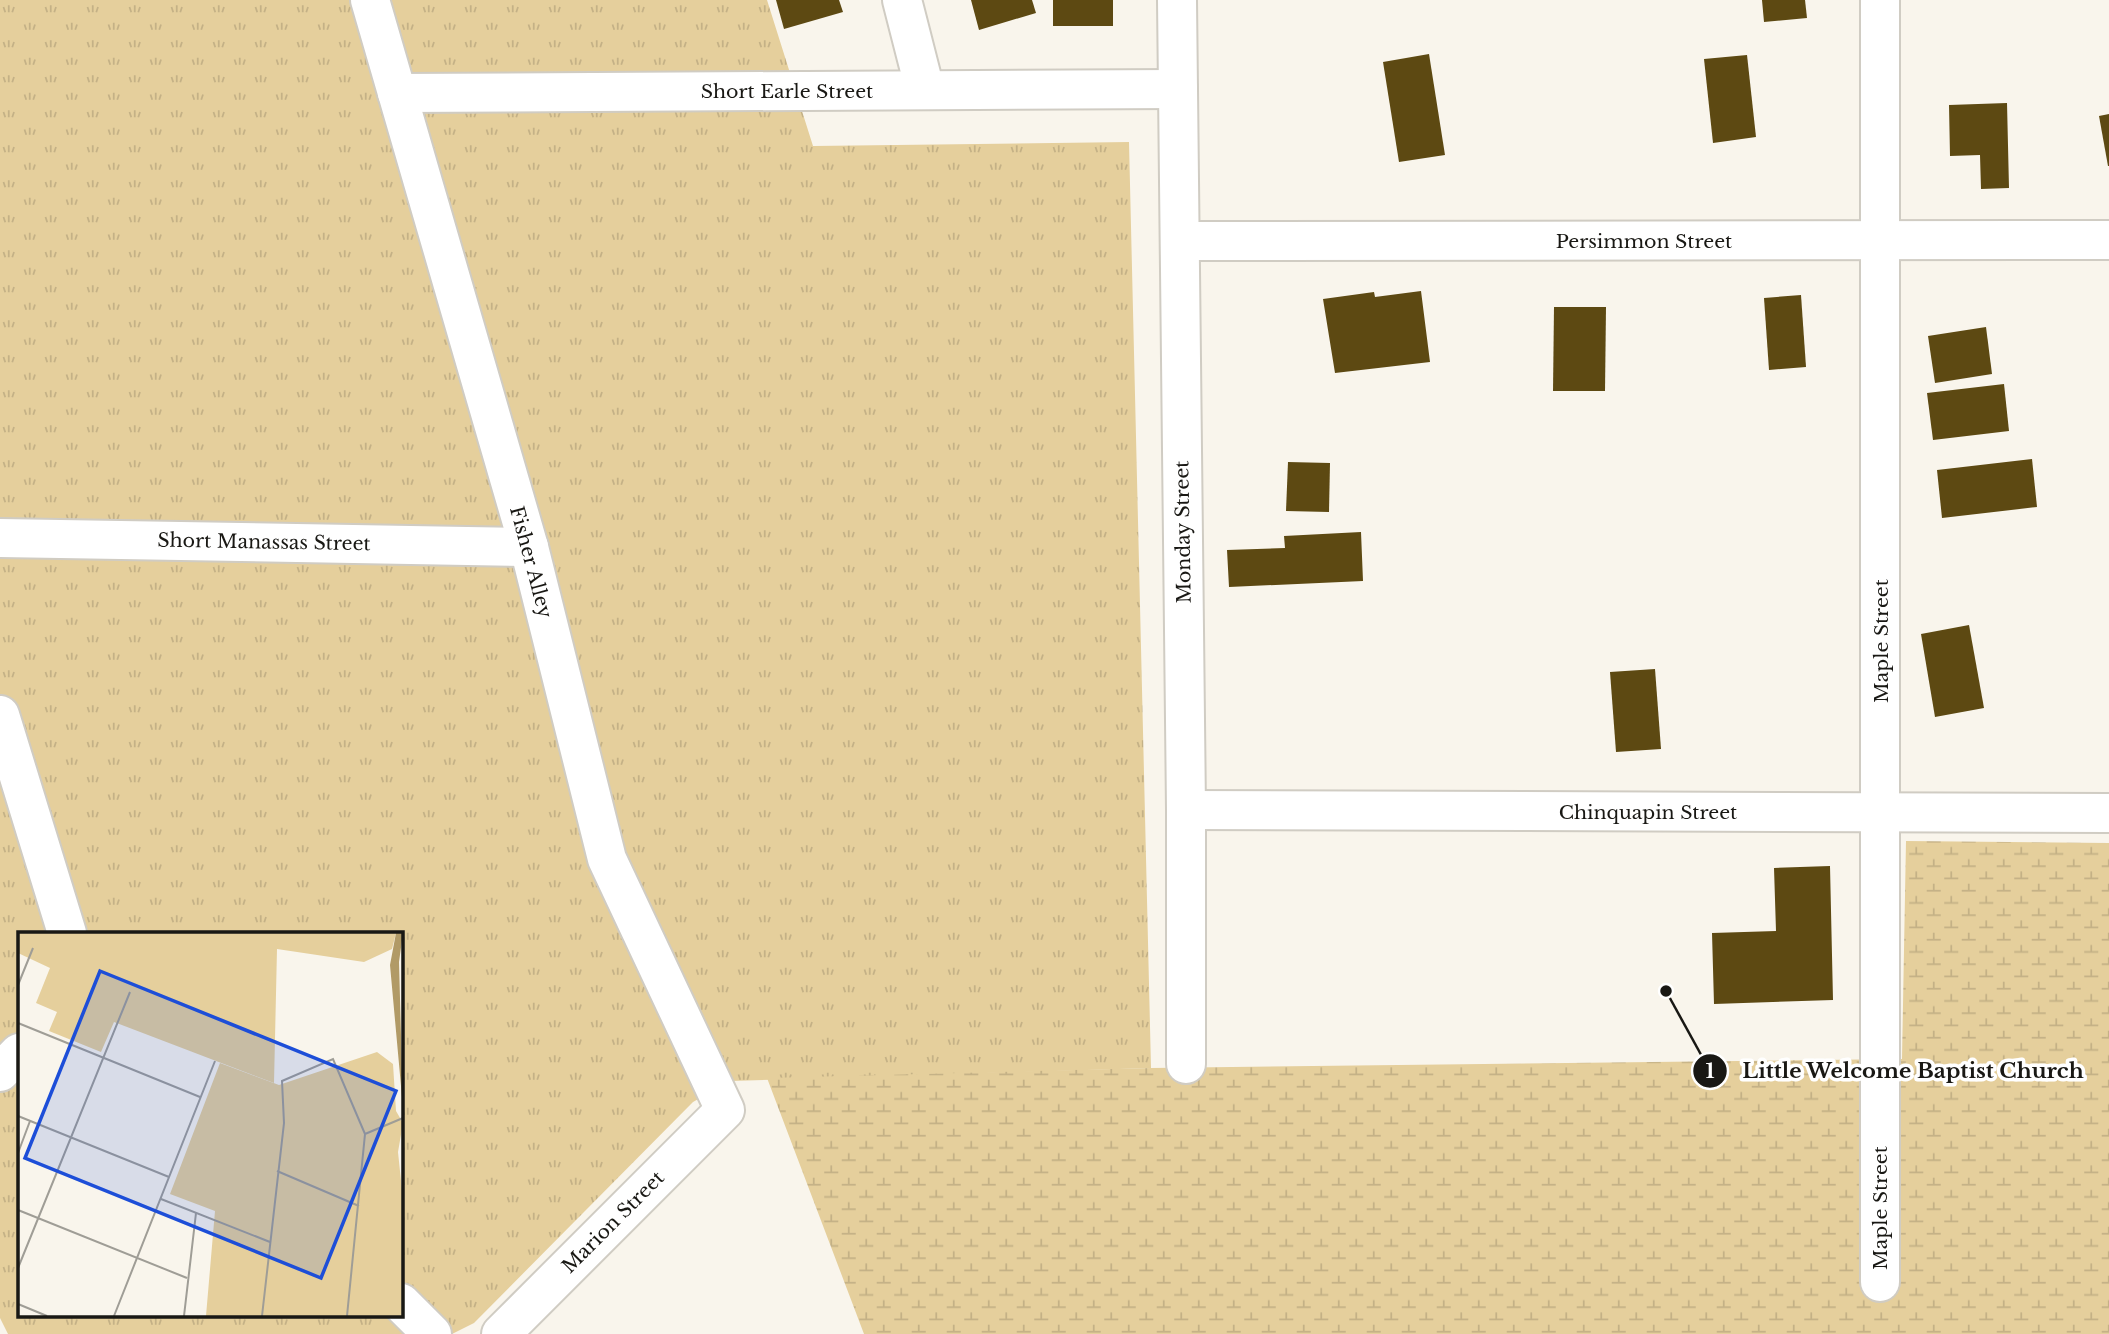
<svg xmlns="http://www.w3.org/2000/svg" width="2109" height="1334" font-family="'Libre Baskerville',serif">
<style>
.grass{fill:url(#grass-tufts);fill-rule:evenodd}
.wetland{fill:url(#wetland-marsh)}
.building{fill:#5d4912}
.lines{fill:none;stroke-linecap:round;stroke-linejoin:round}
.minor-casing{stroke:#d0ccc3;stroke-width:42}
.minor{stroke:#fff;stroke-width:38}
.labels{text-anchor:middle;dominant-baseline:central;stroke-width:7;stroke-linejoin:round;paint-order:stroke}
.street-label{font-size:19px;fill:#191814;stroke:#fff}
.inset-road{fill:none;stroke:#9f9d96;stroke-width:2}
.view{fill:#1d4ed8;fill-opacity:0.15;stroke:#1d4ed8;stroke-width:3.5}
.inset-edge{fill:none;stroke:#191814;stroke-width:3.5}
.leader{fill:none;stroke:#191814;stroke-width:2.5}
.callout-dot{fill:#191814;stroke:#fff;stroke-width:2.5}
.mark-label{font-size:21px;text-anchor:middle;font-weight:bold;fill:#fff}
.callout-label{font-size:21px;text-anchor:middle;font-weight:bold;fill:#191814;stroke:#fff;stroke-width:7;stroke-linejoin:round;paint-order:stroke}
</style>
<defs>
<pattern id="grass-tufts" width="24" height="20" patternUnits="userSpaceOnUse" patternTransform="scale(1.75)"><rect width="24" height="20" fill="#e5cf9c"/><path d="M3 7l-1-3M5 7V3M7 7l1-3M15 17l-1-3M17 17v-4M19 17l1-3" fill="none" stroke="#c4b186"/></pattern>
<pattern id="wetland-marsh" width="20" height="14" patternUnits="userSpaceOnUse" patternTransform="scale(1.75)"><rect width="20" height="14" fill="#e5cf9c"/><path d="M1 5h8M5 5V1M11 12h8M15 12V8" fill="none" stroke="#c4b186"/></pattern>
</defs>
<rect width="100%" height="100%" fill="#f9f5ec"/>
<path class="grass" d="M0,0H767L813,146L1129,142L1151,1068L730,1081L693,1102L474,1323L452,1334H8L0,1318ZM19,933H401V1315H19Z"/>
<path class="wetland" d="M1906,841L2109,843V1334H864L767,1078L1151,1068L1902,1059Z"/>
<g class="building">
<path d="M776,0H839L843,12L784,29Z"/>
<path d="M971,0H1032L1036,13L979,30Z"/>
<rect x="1053" y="0" width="60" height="26"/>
<path d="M1762,0H1805L1807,18L1764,22Z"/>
<path d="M1429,54L1445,155L1399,162L1383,62Z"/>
<path d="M1747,55L1756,137L1713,143L1704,59Z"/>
<path d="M2007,103L2009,188L1981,189L1980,155L1950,156L1949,105Z"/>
<path d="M2109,114V166H2108L2099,116Z"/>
<path d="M1421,291L1430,362L1335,373L1323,299L1374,292L1375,297Z"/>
<path d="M1801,295L1806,367L1769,370L1764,298Z"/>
<path d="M1554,307H1606L1605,391H1553Z"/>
<path d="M1986,327L1992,374L1935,383L1928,336Z"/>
<path d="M2004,384L2009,431L1933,440L1927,393Z"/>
<path d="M2032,459L2037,507L1942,518L1937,470Z"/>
<path d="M1288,462L1330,463L1329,512L1286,511Z"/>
<path d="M1361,532L1363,581L1229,587L1227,550L1285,548L1284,536Z"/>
<path d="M1969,625L1984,708L1935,717L1921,634Z"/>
<path d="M1655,669L1661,749L1616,752L1610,672Z"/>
<path d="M1830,866L1833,1000L1714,1004L1712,933L1776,931L1774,868Z"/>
</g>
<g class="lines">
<g class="minor-casing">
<g id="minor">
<path d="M370,0L529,547L607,859L725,1110L501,1334"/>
<path d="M902,0L925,90"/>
<path d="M1177,0L1186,810V1064"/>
<path d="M397,93L1178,89"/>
<path d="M1180,241L2109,240"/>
<path d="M0,538L529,547"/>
<path d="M0,715L67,933"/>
<path d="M1186,810L2109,813"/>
<path d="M0,1072L19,1053"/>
<path d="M1880,1282V0"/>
<path d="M401,1303L432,1334"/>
</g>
</g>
<use href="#minor" class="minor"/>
</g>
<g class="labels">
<g class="street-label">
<text x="787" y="91">Short Earle Street</text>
<text x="1644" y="241">Persimmon Street</text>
<text transform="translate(1183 532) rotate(-91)">Monday Street</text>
<text transform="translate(264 542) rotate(1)">Short Manassas Street</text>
<text transform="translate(531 562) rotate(75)">Fisher Alley</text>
<text transform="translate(1881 641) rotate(-90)">Maple Street</text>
<text x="1648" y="812">Chinquapin Street</text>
<text transform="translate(1880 1208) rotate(-90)">Maple Street</text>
<text transform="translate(613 1222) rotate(-45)">Marion Street</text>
</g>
</g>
<g transform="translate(18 932)">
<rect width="385" height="385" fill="#f9f5ec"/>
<path d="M359,120L375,132L378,179L385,191L380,220L385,268V384H188L197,279L152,262L202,131L261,153Z" fill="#e5cf9c"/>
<path d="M0,1H378L374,17L346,30L259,17L256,151L96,90L83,120L31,99L39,80L18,71L32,36L0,21Z" fill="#e5cf9c"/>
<path d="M378,1H385L381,30L385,176L372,33Z" fill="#b19a66"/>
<path class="inset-road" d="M0,53L15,16M0,91L182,165M0,184L151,245M347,202L385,186M0,221L12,189M259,239L341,274M143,267L252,310M0,278L169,346M0,336L112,60M0,372L29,384M96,384L197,129M166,384L178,281M244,384L266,191L264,149L315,127L347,202L329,384"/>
<path class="view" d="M82,39L378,159L303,346L7,226Z"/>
<rect width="385" height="385" class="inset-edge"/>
</g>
<path class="leader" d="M1666 991L1710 1071"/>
<g class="callout-dot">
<circle cx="1666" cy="991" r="7"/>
<circle cx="1710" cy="1071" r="18"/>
</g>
<g class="mark-label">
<text x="1710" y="1078">1</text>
</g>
<g class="callout-label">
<text x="1913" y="1078">Little Welcome Baptist Church</text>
</g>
</svg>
